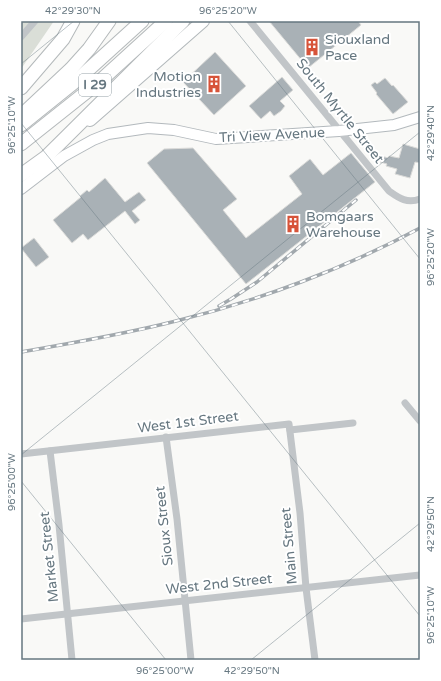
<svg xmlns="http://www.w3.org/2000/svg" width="441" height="681" font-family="'Varela Round',sans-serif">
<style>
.green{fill:#daded7}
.building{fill:#a9b1b6;stroke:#dbdbd9}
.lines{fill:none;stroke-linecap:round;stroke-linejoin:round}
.secondary-casing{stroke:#b3b9bd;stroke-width:12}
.primary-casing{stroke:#b2b8bb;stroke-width:14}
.highway-casing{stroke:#b4b9bb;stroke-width:15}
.street{stroke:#c1c5c8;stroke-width:7}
.secondary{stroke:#fff;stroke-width:10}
.primary{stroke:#fff;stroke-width:12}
.highway{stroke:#fff;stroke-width:13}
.rail-casing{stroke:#a1a8ad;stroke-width:3.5}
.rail{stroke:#fff;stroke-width:2;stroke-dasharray:6;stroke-linecap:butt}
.ticks{fill:none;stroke:#667780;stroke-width:1;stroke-opacity:0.45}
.labels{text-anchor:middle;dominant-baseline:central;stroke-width:4;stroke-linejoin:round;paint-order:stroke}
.shield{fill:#fff;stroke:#94a0a6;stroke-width:1}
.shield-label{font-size:13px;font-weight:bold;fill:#667780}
.poi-label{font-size:14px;fill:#667780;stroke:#fff;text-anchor:start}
.street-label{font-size:14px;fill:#667780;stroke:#fff}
.neatline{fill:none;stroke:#667780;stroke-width:1.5}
.ticks-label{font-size:10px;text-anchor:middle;fill:#667780}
</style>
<rect width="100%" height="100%" fill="#f9f9f7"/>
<path class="green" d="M21,21H54L21,69Z"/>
<g class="building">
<path d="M269,21H358L361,25L308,68Z"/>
<path d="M215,52L246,86L214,115L183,82Z"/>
<path d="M282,77L293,90L280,101L285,106L281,111L274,116L270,111L261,119L249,106Z"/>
<path d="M385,78L392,86L393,85L408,102L393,114L376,94L377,93L371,85L375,82L377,84Z"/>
<path d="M403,144L420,149V163L415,162L410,178L395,174L397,169L386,166L387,164L380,162L382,156L388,158L389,156L399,158Z"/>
<path d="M193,148L237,199L223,210L246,238L302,194L289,176L310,159L323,175L351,153L375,182L246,284L147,163L164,149Z"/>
<path d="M105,178L125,202L139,192L146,200L132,211L140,220L135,224L125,211L88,240L83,234L72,243L53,220L81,197L80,196L87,190L89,192Z"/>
<path d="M34,238L49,257L36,267L21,248Z"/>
</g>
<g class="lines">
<g class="secondary-casing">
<path id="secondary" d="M21,189L64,156L93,140L108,134L148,128L174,130L216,139L339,131L394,125L420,117"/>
</g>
<g class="primary-casing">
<path id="primary" d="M90,120L203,21"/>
</g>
<g class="highway-casing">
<g id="highway">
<path d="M21,88L63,39L73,21"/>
<path d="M22,115L71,69L89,49L109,21"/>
<path d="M21,125L77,80L142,21"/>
<path d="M21,144L99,82L166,21"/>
<path d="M21,175L46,157L183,21"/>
</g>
</g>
<g class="street">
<path d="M250,21L389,191C399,198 407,204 420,199"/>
<path d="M21,37L35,21"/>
<path d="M405,403L420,421"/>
<path d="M290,430L353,423"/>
<path d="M166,437L177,519L191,660"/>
<path d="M50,451L59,525L72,660"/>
<path d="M21,454L289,424L300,513L306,588L315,660"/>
<path d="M21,619L420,575"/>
</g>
<use href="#secondary" class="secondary"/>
<use href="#primary" class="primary"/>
<use href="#highway" class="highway"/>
<g class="rail-casing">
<g id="rail">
<path d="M219,306L231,299L257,282L356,200"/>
<path d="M21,352C73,343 125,334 176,321C258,301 346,268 420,228"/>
</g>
</g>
<use href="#rail" class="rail"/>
</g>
<path class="ticks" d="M228,21L420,259M21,64L74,21M21,123L420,616M21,455L420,132M21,481L166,660M251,660L420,523"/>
<defs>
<g id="building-bare" transform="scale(1.38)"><path d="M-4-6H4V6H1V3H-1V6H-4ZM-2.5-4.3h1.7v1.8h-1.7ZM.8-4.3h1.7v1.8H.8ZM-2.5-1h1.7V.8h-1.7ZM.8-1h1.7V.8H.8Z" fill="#d75339" stroke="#fff" stroke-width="2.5" paint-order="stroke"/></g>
</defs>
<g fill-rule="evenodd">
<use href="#building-bare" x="312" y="47"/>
<use href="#building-bare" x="214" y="84"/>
<use href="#building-bare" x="293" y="224"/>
</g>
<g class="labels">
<rect class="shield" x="79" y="74" width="32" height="22" rx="3"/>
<g class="shield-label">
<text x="95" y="85">I 29</text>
</g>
<g class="poi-label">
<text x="325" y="39">Siouxland<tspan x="325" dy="16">Pace</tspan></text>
<text x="201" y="76" text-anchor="end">Motion<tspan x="201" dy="16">Industries</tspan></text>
<text x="306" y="216">Bomgaars<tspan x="306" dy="16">Warehouse</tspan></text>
</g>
<g class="street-label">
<text transform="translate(340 111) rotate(51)">South Myrtle Street</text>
<text transform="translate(272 135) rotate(-3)">Tri View Avenue</text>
<text transform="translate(188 422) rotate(-7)">West 1st Street</text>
<text transform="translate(164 526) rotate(-96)">Sioux Street</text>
<text transform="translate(289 546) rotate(-95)">Main Street</text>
<text transform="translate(49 557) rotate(-96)">Market Street</text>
<text transform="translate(219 584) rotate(-6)">West 2nd Street</text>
</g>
</g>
<rect width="441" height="681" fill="none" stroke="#ffffff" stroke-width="44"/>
<rect x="22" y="22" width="397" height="637" class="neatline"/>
<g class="ticks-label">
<text x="73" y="14">42°29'30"N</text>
<text x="228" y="14">96°25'20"W</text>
<text transform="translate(11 125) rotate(-90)" y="4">96°25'10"W</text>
<text transform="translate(430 133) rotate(-90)" y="4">42°29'40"N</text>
<text transform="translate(430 257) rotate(-90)" y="4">96°25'20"W</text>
<text transform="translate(11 482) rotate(-90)" y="4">96°25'00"W</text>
<text transform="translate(430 524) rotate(-90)" y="4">42°29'50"N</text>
<text transform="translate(430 615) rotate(-90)" y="4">96°25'10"W</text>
<text x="165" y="674">96°25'00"W</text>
<text x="252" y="674">42°29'50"N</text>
</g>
</svg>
